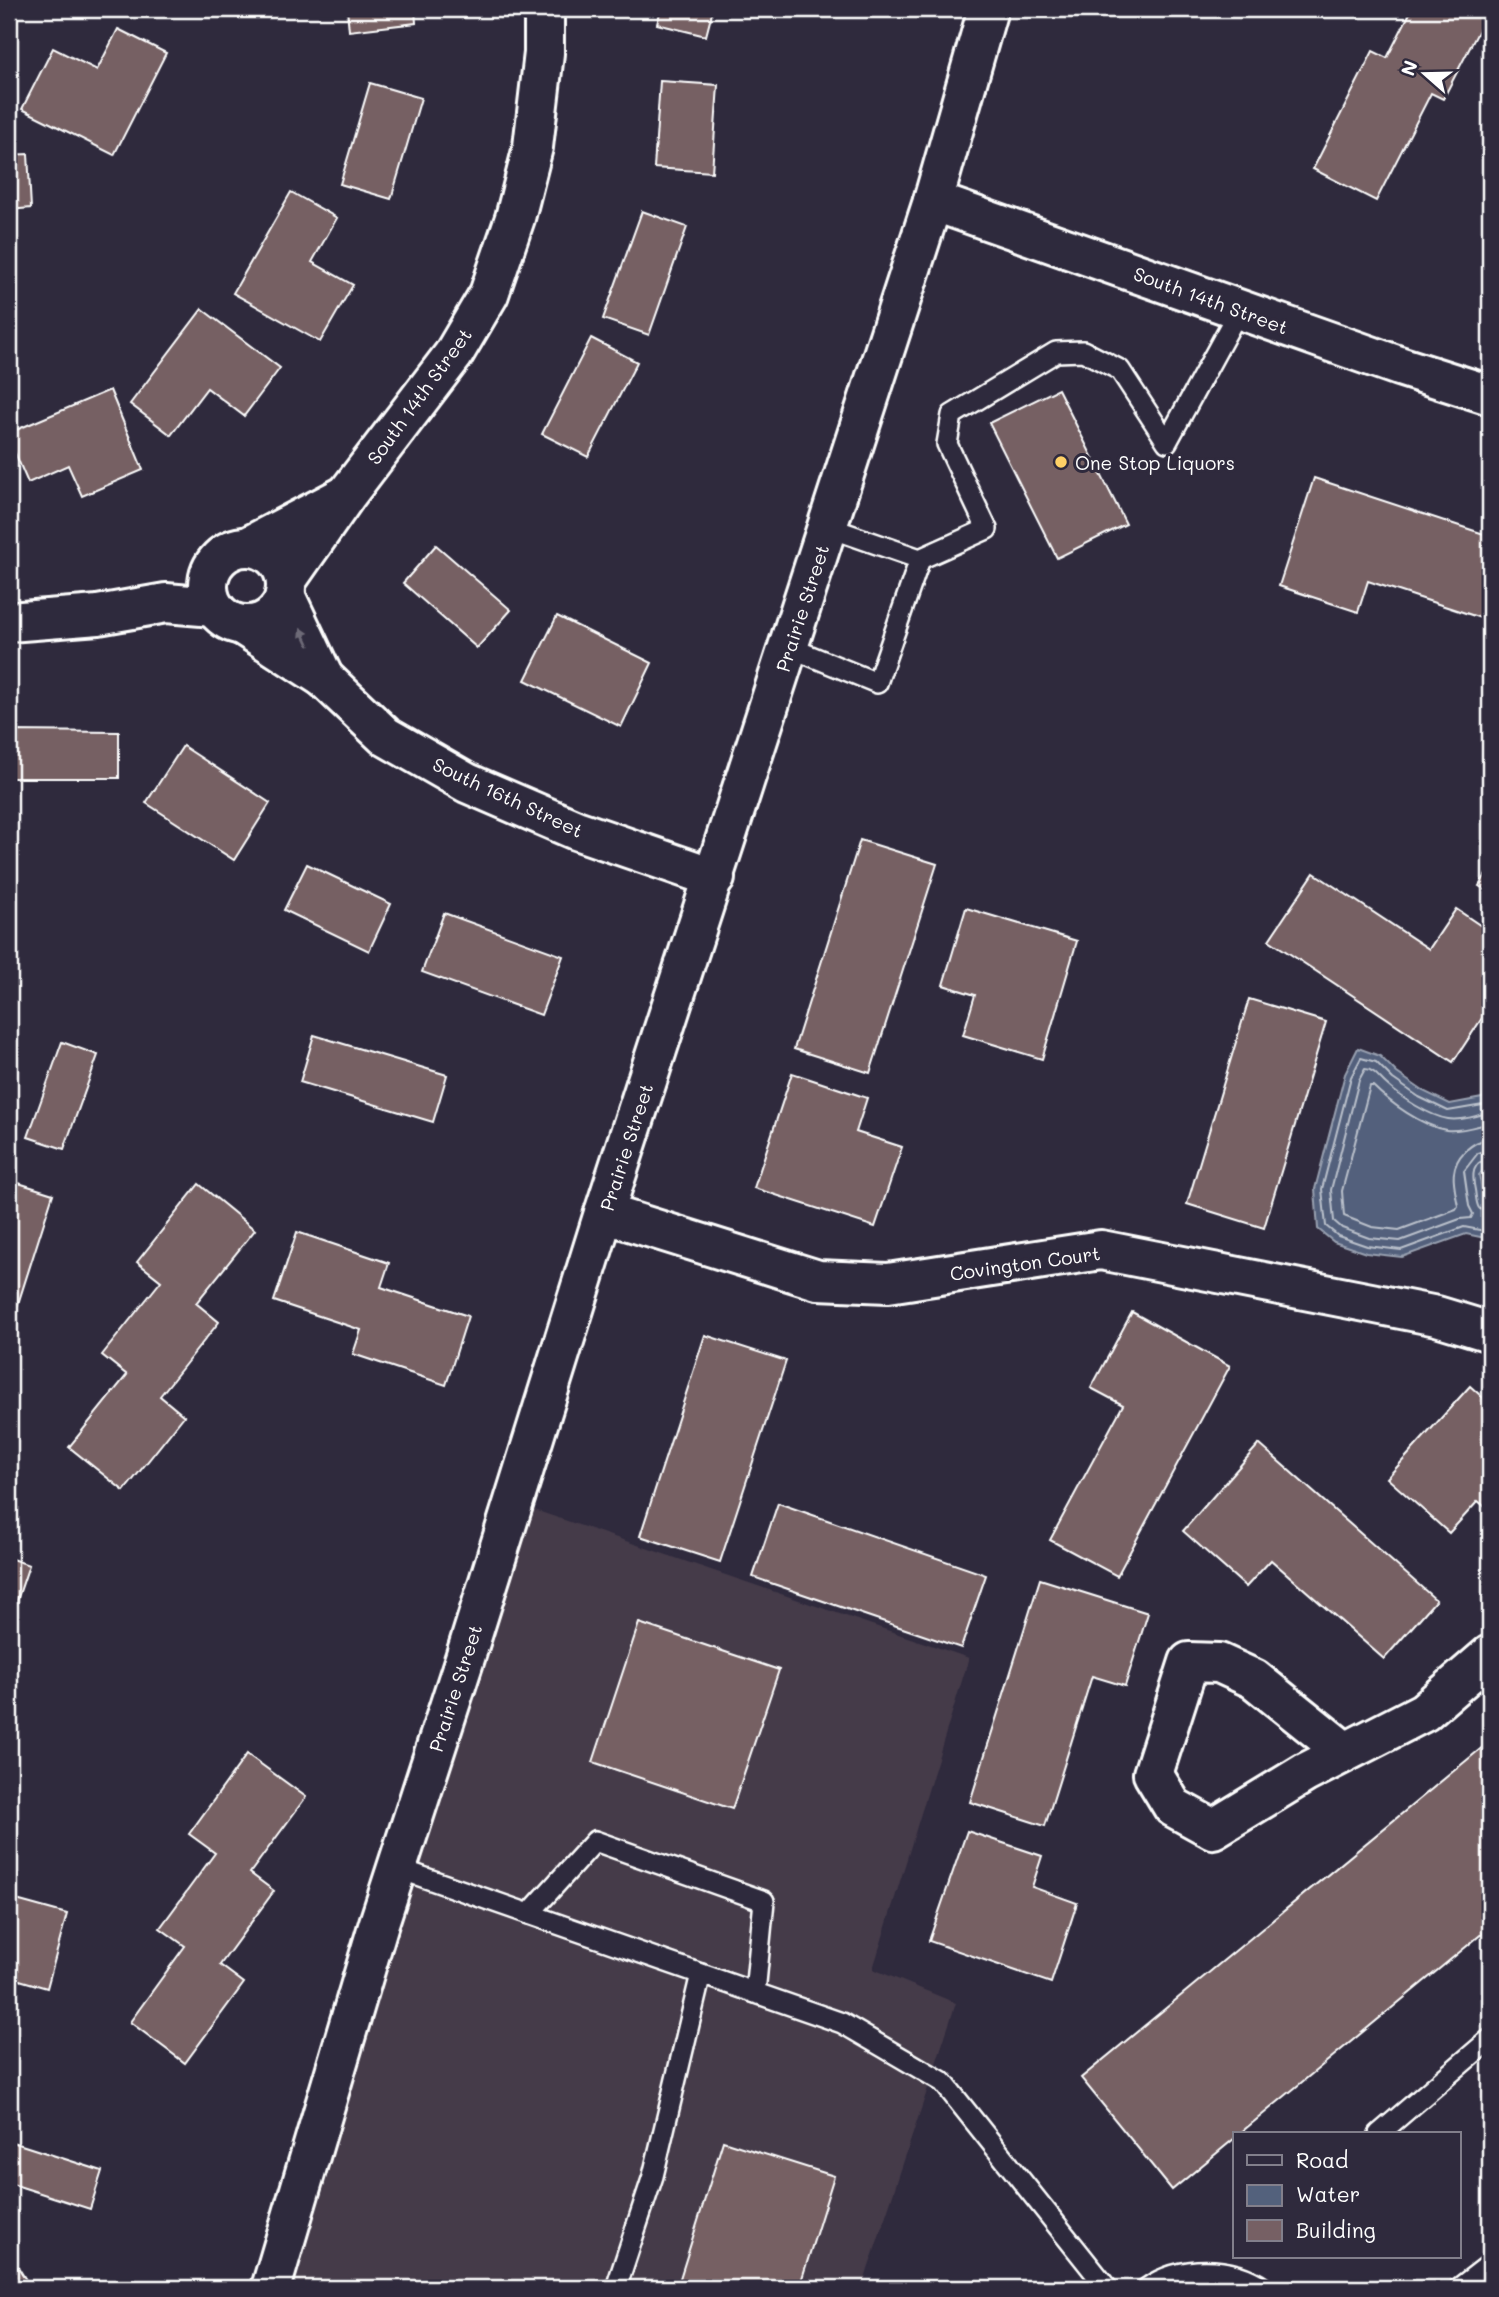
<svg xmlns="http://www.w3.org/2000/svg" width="1499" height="2297" font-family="Mali,sans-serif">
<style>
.built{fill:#443a49}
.water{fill:#53617c;stroke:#98a0b0;stroke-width:2}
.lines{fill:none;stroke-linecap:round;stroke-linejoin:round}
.shore{stroke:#bac0cb;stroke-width:2}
.building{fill:#766064;stroke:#fff;stroke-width:2}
.service-casing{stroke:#fff;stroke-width:24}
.minor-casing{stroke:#fff;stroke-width:44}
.tertiary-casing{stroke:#fff;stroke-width:44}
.service{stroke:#2f2a3d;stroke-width:19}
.minor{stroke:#2f2a3d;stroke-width:38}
.tertiary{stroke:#2f2a3d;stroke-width:38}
.oneway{fill:#6d6a77}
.poi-dot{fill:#ffd166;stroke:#2f2a3d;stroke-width:2.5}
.labels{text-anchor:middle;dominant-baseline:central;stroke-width:6;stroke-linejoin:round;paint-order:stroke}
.street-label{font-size:19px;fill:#fff;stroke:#2f2a3d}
.poi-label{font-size:19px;fill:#fff;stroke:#2f2a3d;text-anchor:start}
</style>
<rect width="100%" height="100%" fill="#2f2a3d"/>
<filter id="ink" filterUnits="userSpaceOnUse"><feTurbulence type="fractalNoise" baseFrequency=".0143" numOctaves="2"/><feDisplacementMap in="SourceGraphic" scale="14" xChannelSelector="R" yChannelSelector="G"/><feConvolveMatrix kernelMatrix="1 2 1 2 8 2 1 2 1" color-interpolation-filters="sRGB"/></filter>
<g filter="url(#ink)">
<path class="built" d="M526,1507L969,1658L873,1969L956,2003L862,2288H287Z"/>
<path class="water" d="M1358,1048L1380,1056L1397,1073L1423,1091L1450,1104L1482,1098L1490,1087V1163L1479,1175L1485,1203L1490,1205V1239L1466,1234L1402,1257L1366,1253L1334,1242L1318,1229L1315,1189L1345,1074Z"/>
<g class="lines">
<g class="shore">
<path d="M1490,1099L1483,1105L1448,1111L1419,1097L1393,1079L1376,1062L1361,1058L1351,1077L1322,1189L1326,1226L1338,1236L1367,1246L1401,1250L1464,1227L1490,1232"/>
<path d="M1490,1111C1480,1116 1459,1121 1448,1119C1429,1116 1400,1097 1386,1084C1379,1078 1374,1069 1365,1069L1359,1080L1331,1190L1334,1221L1342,1228L1369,1238L1400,1241L1460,1219L1471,1218L1473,1214L1469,1206L1464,1171L1478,1153L1490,1150"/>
<path d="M1490,1123C1477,1126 1459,1132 1446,1130C1422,1126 1390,1103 1373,1086H1370L1342,1191L1344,1216L1372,1227L1399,1230L1456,1209L1458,1206C1454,1185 1448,1168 1465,1151C1473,1144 1479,1140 1490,1139"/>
<path d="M1490,1159C1471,1161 1472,1176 1475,1190C1476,1195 1476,1204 1479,1208C1482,1211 1486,1211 1490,1212"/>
</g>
</g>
<g class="building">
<path d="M347,9H415L416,23L349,31Z"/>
<path d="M661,9H713L706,36L657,24Z"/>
<path d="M1412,9H1490L1443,99L1431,93L1376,201L1313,169L1373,51L1387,58Z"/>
<path d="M118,29L166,53L114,155L22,109L53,48L97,70Z"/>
<path d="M660,81L718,85L712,172L654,168Z"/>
<path d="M370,83L421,98L391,199L340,184Z"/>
<path d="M28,154L31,208L9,210V155Z"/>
<path d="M291,192L337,218L312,262L353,285L320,342L233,293Z"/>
<path d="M642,211L687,227L649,335L603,319Z"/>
<path d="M202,309L280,368L244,416L207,388L171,435L130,404Z"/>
<path d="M591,338L637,362L588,457L542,434Z"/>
<path d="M1058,389L1126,524L1057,558L989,423Z"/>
<path d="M110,390L143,470L82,496L68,465L28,483L9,439V433Z"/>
<path d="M1314,478L1490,536V621L1368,581L1358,612L1279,586Z"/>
<path d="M436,545L511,610L477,648L403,583Z"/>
<path d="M557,616L652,663L621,727L525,680Z"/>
<path d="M9,731L119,732V778H9Z"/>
<path d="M183,746L270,803L234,860L146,803Z"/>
<path d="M860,840L937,864L870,1073L794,1049Z"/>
<path d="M307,864L391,904L369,951L284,910Z"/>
<path d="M1490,868V893L1479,886Z"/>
<path d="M1314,873L1429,949L1456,909L1490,932V1006L1453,1062L1269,940Z"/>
<path d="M966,908L1077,941L1042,1059L963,1035L975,995L943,985Z"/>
<path d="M444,913L563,956L541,1015L422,972Z"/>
<path d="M1249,999L1326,1022L1264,1228L1187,1204Z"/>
<path d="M314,1035L447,1075L433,1122L300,1082Z"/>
<path d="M62,1042L98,1055L64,1149L28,1137Z"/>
<path d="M792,1073L867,1098L856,1132L902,1147L875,1227L754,1188Z"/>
<path d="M9,1180L53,1194L10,1329L9,1328Z"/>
<path d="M199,1184L255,1230L196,1303L219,1322L160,1396L184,1416L124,1491L69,1447L127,1375L102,1355L161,1281L137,1262Z"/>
<path d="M297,1232L389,1263L381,1287L468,1316L446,1385L353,1354L361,1330L274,1301Z"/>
<path d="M1132,1312L1230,1366L1117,1576L1050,1540L1123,1405L1091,1388Z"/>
<path d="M705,1335L786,1361L720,1562L640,1536Z"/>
<path d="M1470,1386L1490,1404V1511L1478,1501L1449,1533L1387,1478Z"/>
<path d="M1259,1444L1436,1600L1384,1659L1271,1560L1246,1587L1183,1531Z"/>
<path d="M778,1503L986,1575L961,1648L753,1577Z"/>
<path d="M9,1558L29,1565L9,1624Z"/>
<path d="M1040,1579L1148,1613L1125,1686L1092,1676L1045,1826L970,1802Z"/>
<path d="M639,1623L779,1670L732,1809L593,1762Z"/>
<path d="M1490,1741V1927L1239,2134H1235V2138L1172,2190L1081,2078Z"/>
<path d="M247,1754L306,1797L250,1873L274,1891L220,1965L244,1983L185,2063L130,2022L185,1946L160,1928L215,1853L189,1834Z"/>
<path d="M967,1831L1042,1856L1032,1887L1077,1903L1051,1983L929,1941Z"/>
<path d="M9,1898L67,1914L47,1988L9,1977Z"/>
<path d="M9,2141L102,2171L90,2209L9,2183Z"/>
<path d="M723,2141L834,2176L799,2288H677Z"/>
<path d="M18,2267L31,2288H9V2273Z"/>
</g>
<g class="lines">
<g class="service-casing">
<g id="service">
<path d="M828,527L920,559L987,529L947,444L952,415L1056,352L1083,351L1120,370L1167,442L1239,310"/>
<path d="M789,647L877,683L920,559"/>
<path d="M397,1868L842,2023L943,2082L1107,2288"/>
<path d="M529,1914L595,1841L764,1901L755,1993"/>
<path d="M1379,2134L1490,2039"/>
<path d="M616,2288L653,2176L701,1974"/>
<path d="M1147,2288C1180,2265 1231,2265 1264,2288"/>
<path d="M1459,2288L1490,2264"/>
</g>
</g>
<g class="minor-casing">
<g id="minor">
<path d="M933,201L1399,366L1490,395"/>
<circle cx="247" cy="586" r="39"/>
<path d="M247,547L342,497"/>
<path d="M287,580L347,494L453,355L489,294L515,218L533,147L544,53V9"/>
<path d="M9,622L98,615L166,603L214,607"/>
<path d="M242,625L324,678L285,595"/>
<path d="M324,678L385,736L467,783L576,830L715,878"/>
<path d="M604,1213L818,1280L888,1283L1101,1250L1437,1316L1490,1332"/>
<path d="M1345,1752L1254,1679L1219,1663L1189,1662L1153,1774L1173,1807L1213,1829L1305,1773L1424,1712L1490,1655"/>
</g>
</g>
<g class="tertiary-casing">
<path id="tertiary" d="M271,2288L379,1923L465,1658L604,1213L933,201L988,9"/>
</g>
<use href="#service" class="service"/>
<use href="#minor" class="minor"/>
<use href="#tertiary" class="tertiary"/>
</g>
<defs><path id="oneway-solid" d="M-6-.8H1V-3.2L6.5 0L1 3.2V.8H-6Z" transform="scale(1.75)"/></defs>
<use class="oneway" href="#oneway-solid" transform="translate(305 637) rotate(-115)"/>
</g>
<circle class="poi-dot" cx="1061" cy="462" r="7"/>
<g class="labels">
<g class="street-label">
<text transform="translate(1211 300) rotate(20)">South 14th Street</text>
<text transform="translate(419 396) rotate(-54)">South 14th Street</text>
<text transform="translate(802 608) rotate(-72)">Prairie Street</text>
<text transform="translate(508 797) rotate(25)">South 16th Street</text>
<text transform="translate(626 1147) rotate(-72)">Prairie Street</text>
<text transform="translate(1025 1263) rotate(-8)">Covington Court</text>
<text transform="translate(455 1688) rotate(-72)">Prairie Street</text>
</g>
<g class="poi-label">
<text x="1075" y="462">One Stop Liquors</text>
</g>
</g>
<rect width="1499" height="2297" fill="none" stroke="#2f2a3d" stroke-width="35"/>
<rect x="18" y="18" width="1464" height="2262" fill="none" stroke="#fff" stroke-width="2.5" filter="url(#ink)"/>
<rect x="1233" y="2132" width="228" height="126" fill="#2f2a3d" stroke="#827f8b" stroke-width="2"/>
<rect x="1247" y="2155" width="35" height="10" fill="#2f2a3d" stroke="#827f8b" stroke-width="2"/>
<text x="1296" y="2168" font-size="21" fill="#ffffff">Road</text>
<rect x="1247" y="2185" width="35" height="21" fill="#53617c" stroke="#827f8b" stroke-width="2"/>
<text x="1296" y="2202" font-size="21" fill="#ffffff">Water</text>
<rect x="1247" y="2220" width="35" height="21" fill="#766064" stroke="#827f8b" stroke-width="2"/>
<text x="1296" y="2238" font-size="21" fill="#ffffff">Building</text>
<g transform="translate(1425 74) rotate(290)" stroke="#2f2a3d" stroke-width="5" paint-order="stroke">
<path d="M0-5L12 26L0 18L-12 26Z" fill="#ffffff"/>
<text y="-10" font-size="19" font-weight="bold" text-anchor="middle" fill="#ffffff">N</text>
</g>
</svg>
